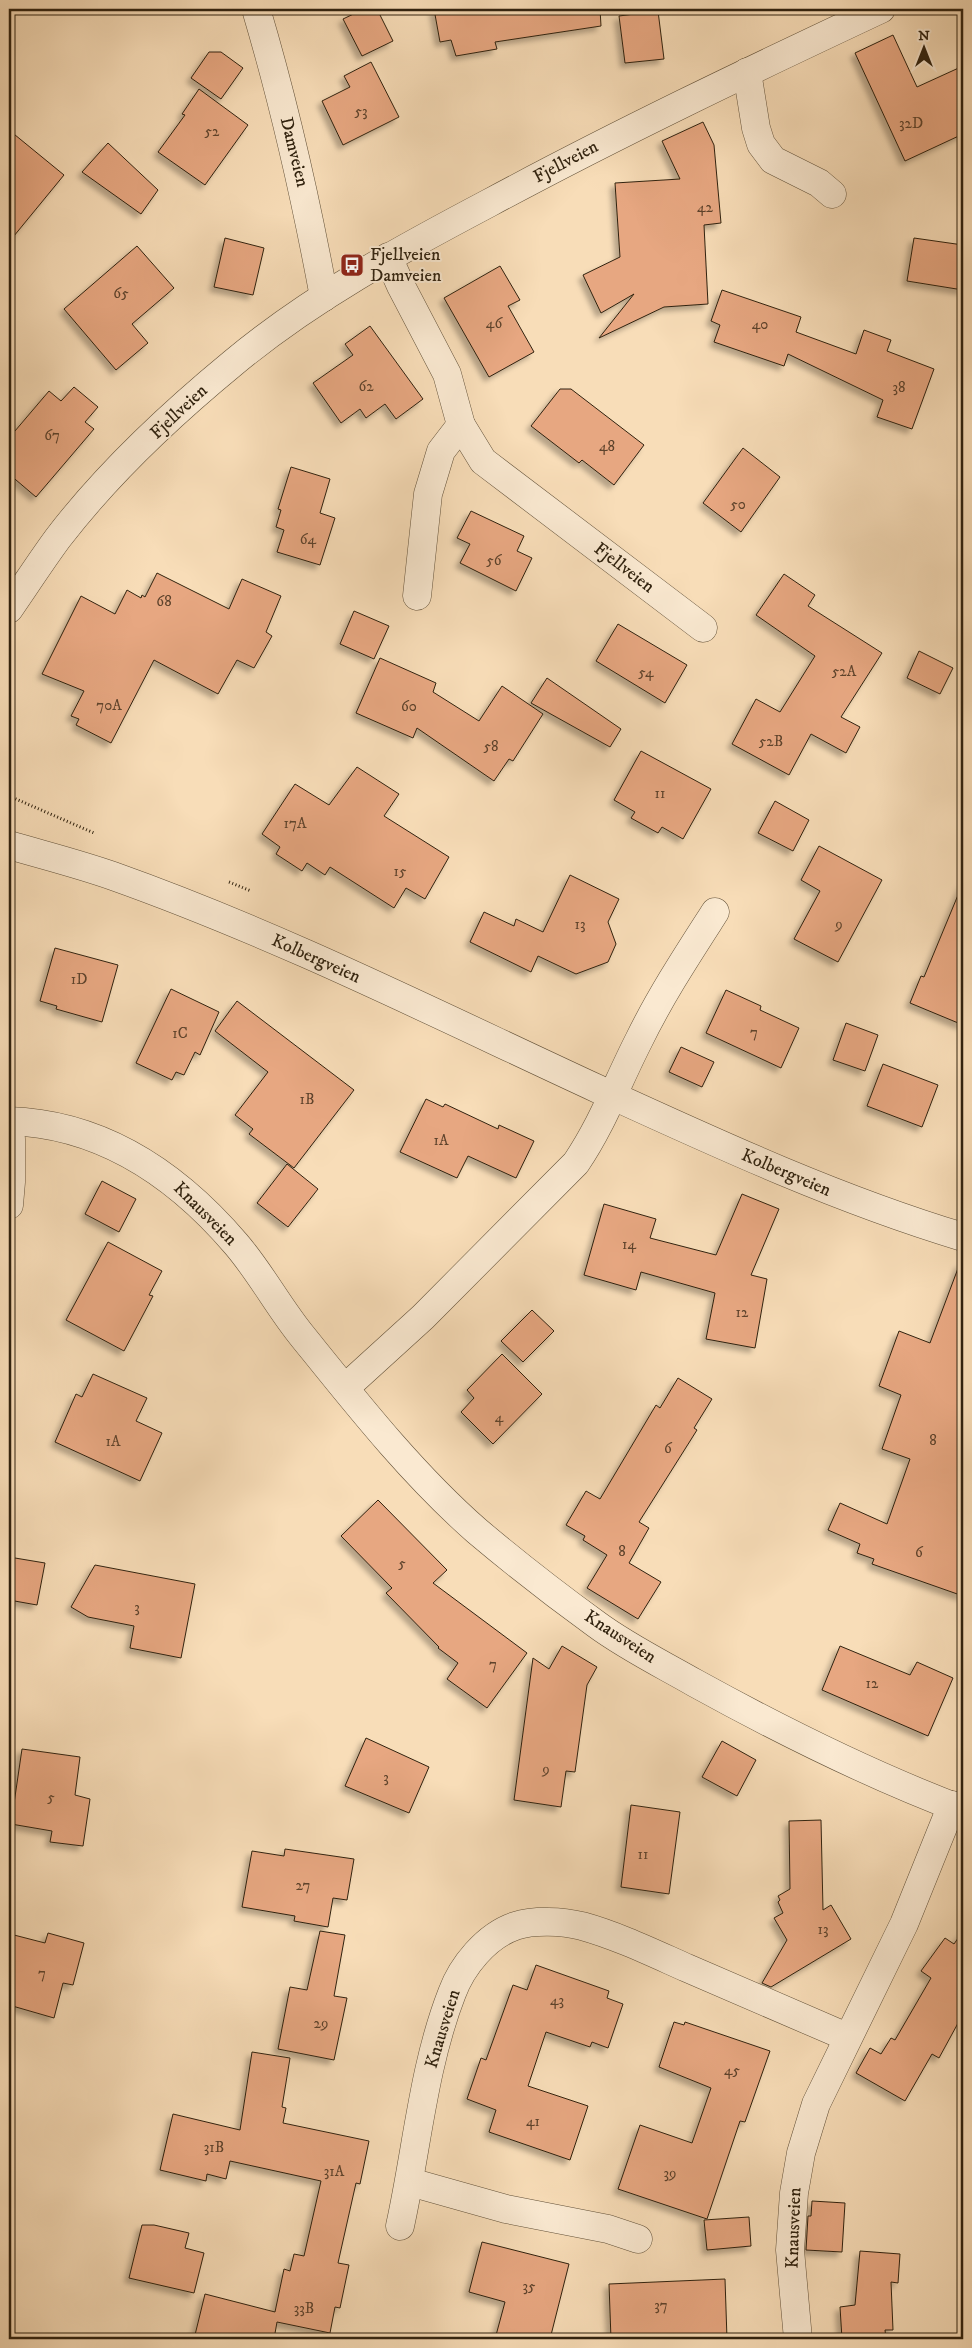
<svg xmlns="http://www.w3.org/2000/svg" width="972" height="2348" font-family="'IM FELL DW Pica',serif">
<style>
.building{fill:#e7a781;stroke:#30220f;filter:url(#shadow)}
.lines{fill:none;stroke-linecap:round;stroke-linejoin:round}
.minor-casing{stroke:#625139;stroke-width:29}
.path{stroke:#30220f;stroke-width:3;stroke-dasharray:1 2.5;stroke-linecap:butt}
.minor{stroke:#fae9d1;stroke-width:28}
.labels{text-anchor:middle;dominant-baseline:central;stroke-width:4;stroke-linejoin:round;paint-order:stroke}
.number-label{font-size:15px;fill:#5e432c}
.street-label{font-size:18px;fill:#30220f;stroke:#fae9d1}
.poi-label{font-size:18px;fill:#30220f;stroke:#fae9d1;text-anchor:start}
</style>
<defs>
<filter id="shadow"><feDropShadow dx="-4.5" dy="4.5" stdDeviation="2.5" flood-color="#0004"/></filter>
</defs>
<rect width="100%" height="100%" fill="#f8ddb8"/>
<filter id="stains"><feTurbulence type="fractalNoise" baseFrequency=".004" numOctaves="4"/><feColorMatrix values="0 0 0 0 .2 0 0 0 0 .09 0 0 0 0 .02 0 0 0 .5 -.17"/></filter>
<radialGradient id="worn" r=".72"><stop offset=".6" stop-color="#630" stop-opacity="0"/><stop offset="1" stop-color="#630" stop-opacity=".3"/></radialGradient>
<g class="building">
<path d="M364,9H377L393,41L362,56L343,19Z"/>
<path d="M434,9H600L601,26L495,42L497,49L456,56L451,40L440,42Z"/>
<path d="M658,11L664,59L625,63L619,16Z"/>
<path d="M893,35L917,87L963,66V134L905,161L855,53Z"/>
<path d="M209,52H221L243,68L221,99L191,78Z"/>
<path d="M371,62L399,117L343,145L322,101L350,87L344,76Z"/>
<path d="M199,89L248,125L205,185L158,152L185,115L182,114Z"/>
<path d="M703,122L714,145L721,223L704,225L708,304L664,307L599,338L634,294L601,313L583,275L620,257L615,183L680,179L662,141Z"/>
<path d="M9,130L64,175L9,242Z"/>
<path d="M108,143L158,190L141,214L82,172Z"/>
<path d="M225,238L264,248L253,295L214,287Z"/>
<path d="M914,238L963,245V290L907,281Z"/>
<path d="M137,246L174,288L132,324L148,343L116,370L64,309Z"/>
<path d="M500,266L520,300L508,306L534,352L489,377L444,298Z"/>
<path d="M722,290L801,317L796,332L856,354L864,330L891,340L887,351L934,369L912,429L877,417L883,400L788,354L784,366L714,342L720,325L711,321Z"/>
<path d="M370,326L423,399L396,419L385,404L366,418L360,409L341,423L313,383L353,355L345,344Z"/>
<path d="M74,387L98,407L85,422L94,429L36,497L9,474V438L49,391L61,401Z"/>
<path d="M560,389H571L644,445L614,485L582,460L579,463L531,426Z"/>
<path d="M743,448L780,477L741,532L703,503Z"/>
<path d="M291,467L330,479L320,513L335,518L320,565L277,552L284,530L276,527L281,510L278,509Z"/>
<path d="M471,511L524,536L517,551L532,558L516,591L460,563L470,544L457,538Z"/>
<path d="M157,573L229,609L242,579L281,596L266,632L272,636L254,668L237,660L218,694L154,660L111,743L76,725L79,719L71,716L84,691L42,674L81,596L115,614L127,590L141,598L142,595L145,597Z"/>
<path d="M784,574L815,595L808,606L882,653L841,717L860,727L846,753L811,734L789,775L732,744L756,699L780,712L815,656L756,615Z"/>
<path d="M354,611L389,626L374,659L340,644Z"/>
<path d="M618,624L687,665L665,703L596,661Z"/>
<path d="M919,651L953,668L940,694L907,678Z"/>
<path d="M380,658L436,683L433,692L479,721L502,686L543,714L513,761L509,759L494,781L417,728L413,738L356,713Z"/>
<path d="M547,678L621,729L610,747L531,703Z"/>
<path d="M641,751L711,789L683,839L662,827L658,833L631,818L635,812L614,800Z"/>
<path d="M357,767L399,794L384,816L449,857L425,899L406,888L394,908L330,867L325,875L307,863L302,871L276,854L280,847L262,834L295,784L329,805Z"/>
<path d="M775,801L809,820L793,851L758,833Z"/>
<path d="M819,846L882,880L838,962L794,939L820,891L801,880Z"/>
<path d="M570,875L619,899L608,922L616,944L608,962L576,974L538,956L531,972L470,942L484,912L514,926L516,919L543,932Z"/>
<path d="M963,883V1025L910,1003L921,976L924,977Z"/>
<path d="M55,948L118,965L102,1022L56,1009L57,1006L40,1001Z"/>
<path d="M171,989L219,1012L200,1055L195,1052L184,1075L176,1072L172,1080L136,1063Z"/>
<path d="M726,990L761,1006L760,1010L799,1028L781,1068L706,1033Z"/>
<path d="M237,1001L354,1090L294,1168L249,1134L253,1129L235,1115L268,1072L215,1031Z"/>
<path d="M846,1023L878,1035L865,1071L833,1060Z"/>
<path d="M681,1047L714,1062L702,1087L669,1072Z"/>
<path d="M883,1064L938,1085L922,1127L867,1106Z"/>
<path d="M426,1099L443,1107L445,1104L498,1129L499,1125L534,1141L516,1178L468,1156L457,1178L400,1152Z"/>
<path d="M287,1164L318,1189L288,1227L257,1203Z"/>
<path d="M102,1181L136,1199L119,1232L85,1214Z"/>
<path d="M742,1194L779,1209L751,1275L767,1279L755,1348L706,1339L715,1293L641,1272L636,1290L584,1275L604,1204L656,1219L650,1238L716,1255Z"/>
<path d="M108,1242L162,1271L149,1295L153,1296L124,1351L66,1320Z"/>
<path d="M960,1263L963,1264V1596L872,1564L874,1559L857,1553L860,1544L828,1530L840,1503L887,1524L910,1459L882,1449L901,1395L879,1386L899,1331L930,1343Z"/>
<path d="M532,1310L554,1331L523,1362L501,1341Z"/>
<path d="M502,1354L542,1394L493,1444L461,1412L474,1398L467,1390Z"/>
<path d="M93,1374L147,1398L136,1421L162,1433L140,1481L55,1442L76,1394L82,1397Z"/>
<path d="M678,1378L712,1399L694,1428L697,1430L639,1522L649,1528L629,1563L661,1582L638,1619L587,1588L607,1555L583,1540L585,1536L566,1525L586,1491L600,1499L656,1405L660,1408Z"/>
<path d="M378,1500L447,1570L433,1583L527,1653L487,1708L447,1679L458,1663L438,1648L439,1647L386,1593L392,1588L341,1536Z"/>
<path d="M9,1557L45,1563L37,1605L9,1600Z"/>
<path d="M95,1565L195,1584L181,1658L130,1648L134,1626L88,1617L71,1607Z"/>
<path d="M562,1646L597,1667L587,1685L575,1772L566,1771L561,1807L514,1800L533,1658L549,1669Z"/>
<path d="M840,1646L910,1675L917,1662L953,1678L928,1736L822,1690Z"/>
<path d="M366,1738L429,1767L409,1813L345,1786Z"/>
<path d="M722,1741L756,1760L737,1796L702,1777Z"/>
<path d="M22,1749L80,1757L75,1795L90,1799L83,1846L50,1842L52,1831L11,1824Z"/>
<path d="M631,1805L680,1812L669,1894L621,1887Z"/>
<path d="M821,1820L823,1910L831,1905L851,1939L771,1987L762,1983L787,1940L774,1918L783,1913L778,1902L780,1900L778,1896L790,1889L789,1821Z"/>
<path d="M285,1849L354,1859L347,1900L333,1898L328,1927L294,1921L295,1916L242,1907L252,1851L284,1856Z"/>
<path d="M320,1931L345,1935L334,1996L347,1998L334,2060L278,2049L290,1987L307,1990Z"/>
<path d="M963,1931V2014L939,2058L932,2054L905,2101L856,2073L870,2048L881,2054L891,2038L895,2040L931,1978L921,1971L945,1938L954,1944Z"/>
<path d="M48,1933L84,1943L73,1985L63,1983L54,2018L9,2005V1955L14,1935L45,1943Z"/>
<path d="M536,1965L609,1991L607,1998L623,2004L608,2048L592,2042L590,2047L546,2032L528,2086L588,2106L570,2160L489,2132L496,2110L467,2099L481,2058L486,2060L513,1985L527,1990Z"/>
<path d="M674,2022L684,2025L685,2022L770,2051L745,2122L740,2121L707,2219L618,2189L640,2125L692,2143L711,2088L659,2067Z"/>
<path d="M252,2052L290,2058L282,2107L286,2108L283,2123L369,2141L360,2184L356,2183L338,2263L349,2265L340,2308L335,2307L330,2333L277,2322L274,2339H194L205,2294L275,2312L284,2269L290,2271L294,2254L304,2256L321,2181L230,2161L226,2179L207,2174L206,2181L160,2170L173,2114L240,2130Z"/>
<path d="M812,2201L845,2203L842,2252L806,2250L808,2216H811Z"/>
<path d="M749,2217L751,2246L707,2250L704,2220Z"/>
<path d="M142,2225H154L189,2233L185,2248L204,2253L194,2293L129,2278Z"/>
<path d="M482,2242L569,2264L550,2339H495L505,2302L469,2292Z"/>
<path d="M860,2251L900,2254L898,2283L891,2282L893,2330H885L886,2339H842L840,2307L855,2305Z"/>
<path d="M725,2279L727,2339H611L609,2284Z"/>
</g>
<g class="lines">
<g class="minor-casing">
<g id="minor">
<path d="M256,9C284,103 306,200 324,297"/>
<path d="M747,72L756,128L761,144L773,160L819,183L832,194"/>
<path d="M388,257L401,286L447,374L461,425L483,461L703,628"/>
<path d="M417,596L428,494L441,451L461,425"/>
<path d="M9,609C25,586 41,561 58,538C107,474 171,414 233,363C311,298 400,250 489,203C617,134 749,71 881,9"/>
<path d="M9,845C43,855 79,864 113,876C279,935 438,1015 598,1089C718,1144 837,1199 963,1237"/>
<path d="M9,1121C102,1124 177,1175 236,1244C261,1273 279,1308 303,1337C357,1404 412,1474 477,1531C515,1563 556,1595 596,1624C627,1647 662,1664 695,1683C782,1731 870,1775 963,1810"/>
<path d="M9,1133L11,1139V1182L9,1205"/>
<path d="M345,1388L423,1317L576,1163C603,1123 617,1083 639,1040C661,995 688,954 715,912"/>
<path d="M410,2182L506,2209L608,2229L638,2239"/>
<path d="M400,2226C417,2149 423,2067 452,1993C462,1966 486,1936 515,1926C534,1920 562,1921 582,1926C618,1936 653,1953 687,1968C741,1991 794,2014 847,2037"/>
<path d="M798,2339L790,2250L794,2193L801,2153L816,2104L904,1924L952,1805"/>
</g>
</g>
<g class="path">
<path d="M9,796L94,833"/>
<path d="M229,882L251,891"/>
</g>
<use href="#minor" class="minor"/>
</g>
<defs>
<g id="bus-square" transform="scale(1.25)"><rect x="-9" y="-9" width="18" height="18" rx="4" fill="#8f2418" stroke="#fae9d1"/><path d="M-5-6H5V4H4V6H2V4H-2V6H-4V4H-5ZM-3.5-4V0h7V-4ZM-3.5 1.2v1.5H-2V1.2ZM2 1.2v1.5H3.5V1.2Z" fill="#fff"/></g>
</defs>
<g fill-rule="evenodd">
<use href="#bus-square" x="352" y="265"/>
</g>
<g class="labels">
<g class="number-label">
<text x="361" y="111">53</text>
<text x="911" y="123">32D</text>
<text x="212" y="131">52</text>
<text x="705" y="207">42</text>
<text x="121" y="293">65</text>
<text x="494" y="323">46</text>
<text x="760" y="324">40</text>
<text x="366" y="386">62</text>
<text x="899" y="387">38</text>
<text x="52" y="435">67</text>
<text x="607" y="446">48</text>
<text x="738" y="504">50</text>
<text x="308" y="539">64</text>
<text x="494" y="560">56</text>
<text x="164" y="601">68</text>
<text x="844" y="671">52A</text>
<text x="646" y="672">54</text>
<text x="109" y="705">70A</text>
<text x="409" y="706">60</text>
<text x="771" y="741">52B</text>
<text x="491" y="746">58</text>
<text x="660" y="793">11</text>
<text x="295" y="823">17A</text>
<text x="400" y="871">15</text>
<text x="580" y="924">13</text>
<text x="839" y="924">9</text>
<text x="79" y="979">1D</text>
<text x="754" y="1032">7</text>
<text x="180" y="1033">1C</text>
<text x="307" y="1099">1B</text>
<text x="441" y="1140">1A</text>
<text x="629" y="1244">14</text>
<text x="742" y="1312">12</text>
<text x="499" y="1417">4</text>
<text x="933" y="1440">8</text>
<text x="113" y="1441">1A</text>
<text x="668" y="1448">6</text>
<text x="622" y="1551">8</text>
<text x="919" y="1552">6</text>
<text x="402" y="1563">5</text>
<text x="137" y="1607">3</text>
<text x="493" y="1664">7</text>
<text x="872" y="1683">12</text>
<text x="546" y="1769">9</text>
<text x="386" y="1777">3</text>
<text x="51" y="1797">5</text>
<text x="643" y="1854">11</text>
<text x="303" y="1885">27</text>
<text x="823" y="1929">13</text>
<text x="42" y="1973">7</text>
<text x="557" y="2000">43</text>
<text x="321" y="2023">29</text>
<text x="732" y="2070">45</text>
<text x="533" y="2121">41</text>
<text x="214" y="2147">31B</text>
<text x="334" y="2171">31A</text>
<text x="670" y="2173">39</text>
<text x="529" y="2286">35</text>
<text x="661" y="2305">37</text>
<text x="304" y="2308">33B</text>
</g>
<g class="street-label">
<text transform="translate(294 152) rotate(76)">Damveien</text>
<text transform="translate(566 162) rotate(-28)">Fjellveien</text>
<text transform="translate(179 412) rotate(-43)">Fjellveien</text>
<text transform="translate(624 568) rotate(37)">Fjellveien</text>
<text transform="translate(316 959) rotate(24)">Kolbergveien</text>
<text transform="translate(786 1173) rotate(23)">Kolbergveien</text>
<text transform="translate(205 1214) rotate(45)">Knausveien</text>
<text transform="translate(620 1637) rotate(33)">Knausveien</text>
<text transform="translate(443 2029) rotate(-73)">Knausveien</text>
<text transform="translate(794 2228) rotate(-88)">Knausveien</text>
</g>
<g class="poi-label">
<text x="370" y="255">Fjellveien<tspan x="370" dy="21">Damveien</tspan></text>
</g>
</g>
<rect width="972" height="2348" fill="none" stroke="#f8ddb8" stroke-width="30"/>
<rect x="10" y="10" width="952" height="2328" fill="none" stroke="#30220f" stroke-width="2.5"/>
<rect x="15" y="15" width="942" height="2318" fill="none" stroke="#30220f"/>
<g transform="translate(924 48)" stroke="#fae9d1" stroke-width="4" paint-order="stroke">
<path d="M0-4L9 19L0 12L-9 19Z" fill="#30220f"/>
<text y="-8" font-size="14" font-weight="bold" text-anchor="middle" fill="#30220f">N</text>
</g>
<rect width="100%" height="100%" filter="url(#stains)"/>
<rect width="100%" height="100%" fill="url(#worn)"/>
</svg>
